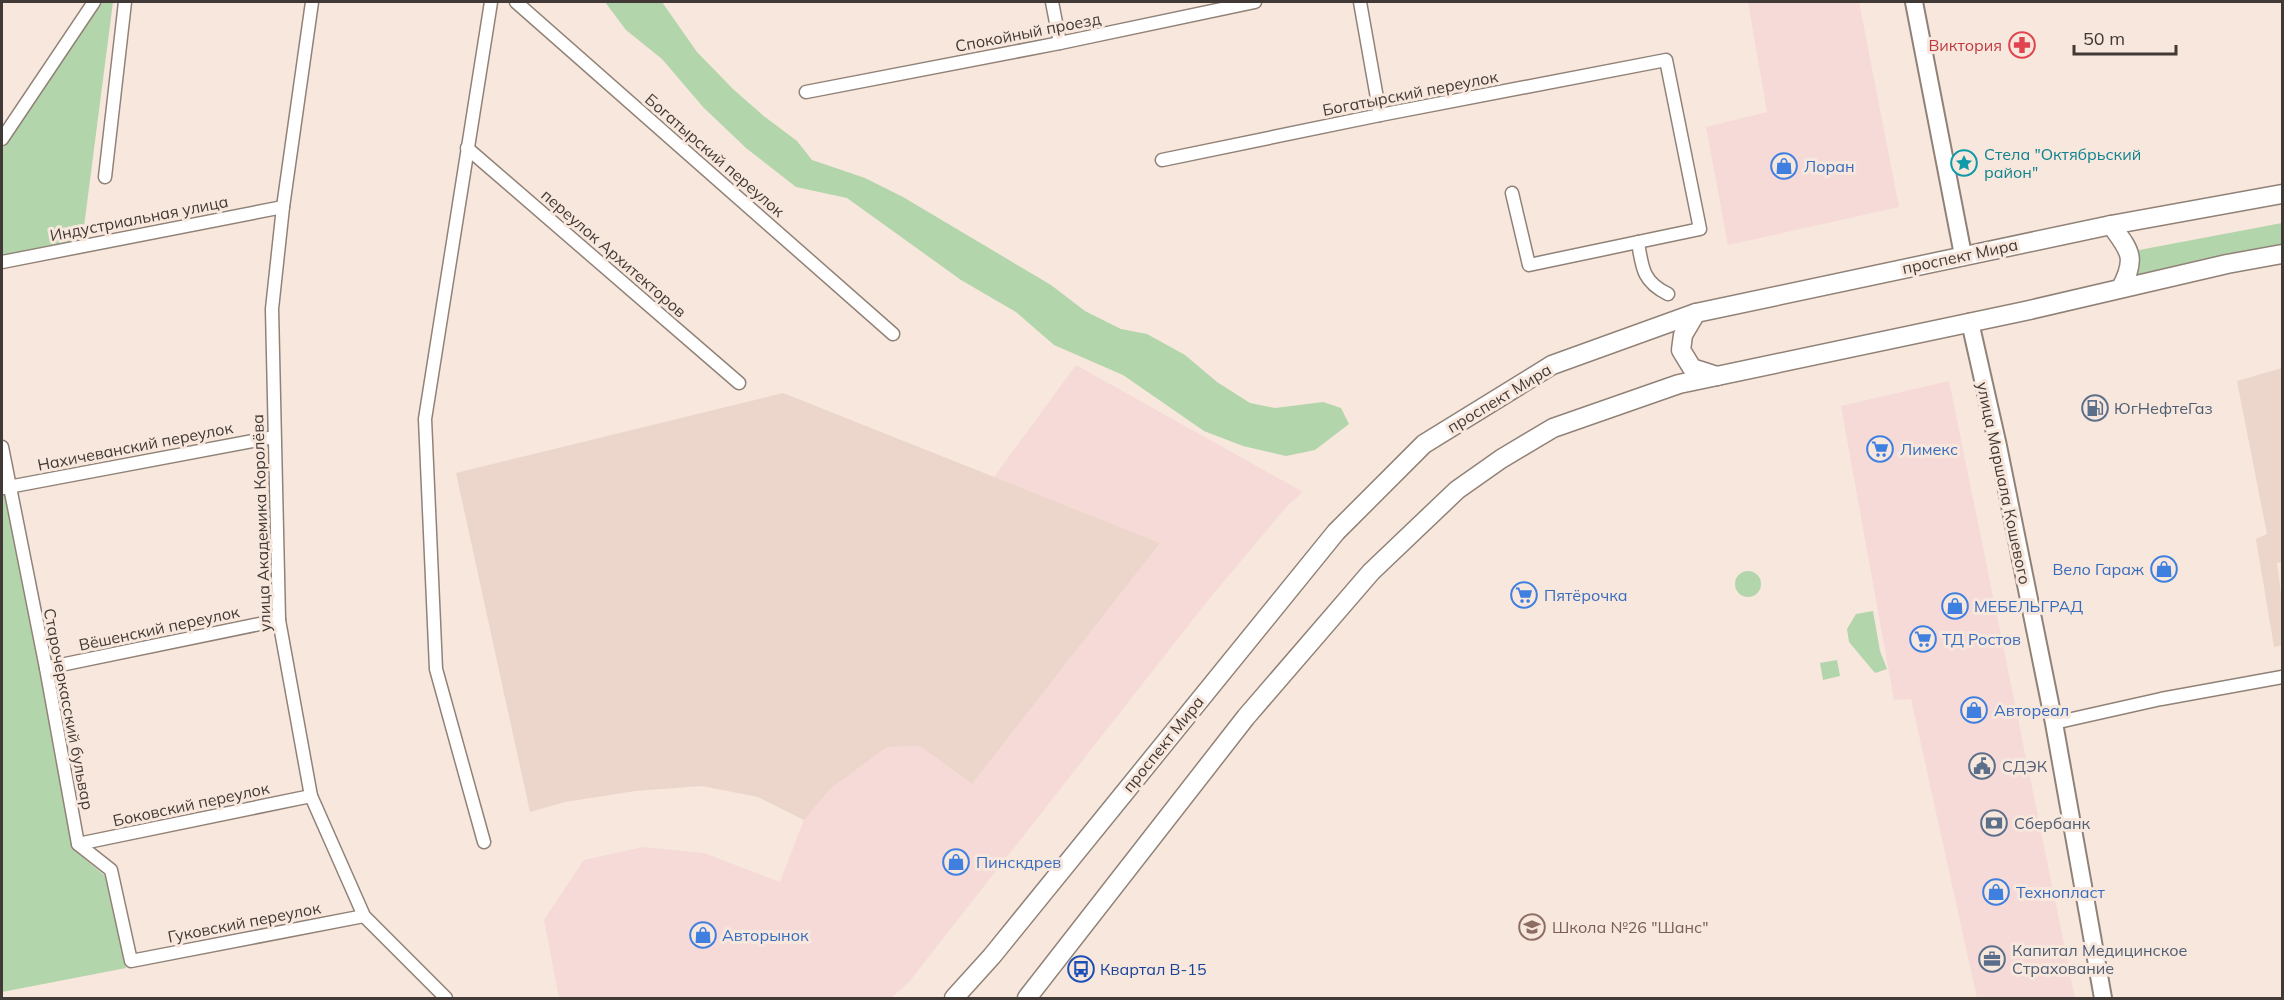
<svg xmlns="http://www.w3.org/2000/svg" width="2284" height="1000" font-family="Mulish,sans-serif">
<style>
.commercial{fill:#f5dad7}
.industrial{fill:#ecd5ca}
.green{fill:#b2d5ab}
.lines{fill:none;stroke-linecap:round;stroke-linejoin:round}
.minor-casing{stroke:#918278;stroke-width:15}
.tertiary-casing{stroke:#918278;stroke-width:20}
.secondary-casing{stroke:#918278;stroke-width:21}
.minor{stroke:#fff;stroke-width:12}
.tertiary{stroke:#fff;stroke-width:16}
.secondary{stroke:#fff;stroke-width:18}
.labels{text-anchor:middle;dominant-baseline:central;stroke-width:6;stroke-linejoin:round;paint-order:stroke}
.street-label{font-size:16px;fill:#403935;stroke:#f8e7dc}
.health-label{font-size:16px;fill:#be3a42;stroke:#f8e7dc;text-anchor:end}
.culture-label{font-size:16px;fill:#0d838f;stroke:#f8e7dc;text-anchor:start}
.shop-label{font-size:16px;fill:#366cbe;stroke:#f8e7dc;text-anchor:start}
.service-label{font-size:16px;fill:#4e5e75;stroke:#f8e7dc;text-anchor:start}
.education-label{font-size:16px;fill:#785e54;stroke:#f8e7dc;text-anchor:start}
.transit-label{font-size:16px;fill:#164399;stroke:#f8e7dc;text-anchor:start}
</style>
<rect width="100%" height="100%" fill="#f8e7dc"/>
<g class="commercial">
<path d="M1748,2H1859L1899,207L1728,245L1706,127L1767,112Z"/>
<path d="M1076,365L1303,492L1287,506L1209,599L909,982L891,998H559L544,920L584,860L643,847L704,853L780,882L804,820L830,789L887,747L920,746L972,784L1160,543L994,477Z"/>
<path d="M1949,381L2075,998H1977L1911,699L1894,700L1841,406Z"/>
</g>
<g class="industrial">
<path d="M2282,368V562L2277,563L2282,602V645L2274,647L2256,539L2267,534L2237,381Z"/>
<path d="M783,393L1160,543L972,784L920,746L887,747L830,789L804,820L758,797L702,786L635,791L565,802L530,812L456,473Z"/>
</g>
<g class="green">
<path d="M98,2H113L82,242L2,257V149Z"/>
<path d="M605,2H662L697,52L733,89L765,117L797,141L812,160L865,178L903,197L1051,285L1085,311L1121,329L1147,334L1185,355L1217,382L1250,403L1275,408L1323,402L1341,408L1349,424L1315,450L1286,456L1243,446L1204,431L1123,375L1054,345L1016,312L961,280L847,198L796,187L746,148L703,107L662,59L626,30Z"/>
<path d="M2282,223V249L2136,278L2140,262L2134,251Z"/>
<path d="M2,493H5L74,850L105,876L126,968L2,992Z"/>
<circle cx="1748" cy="584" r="13"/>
<path d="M1873,611L1880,651L1887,669L1875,673L1849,642L1847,629L1856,614Z"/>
<path d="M1837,660L1840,676L1823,680L1820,663Z"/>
</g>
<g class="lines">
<g class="minor-casing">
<g id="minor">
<path d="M312,2L283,207L272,309L279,620L311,796L364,916L446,998"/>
<path d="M516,2L893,334"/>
<path d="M1052,2L1060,43"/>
<path d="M1360,2L1380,115"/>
<path d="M806,92L1060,43L1255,2"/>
<path d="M2,139L94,2"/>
<path d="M467,148L739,383"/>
<path d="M1162,160L1380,115L1666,60L1700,229L1638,242"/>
<path d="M105,177L125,2"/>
<path d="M1512,193L1529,265L1638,242C1642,268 1643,282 1668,294"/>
<path d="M2,262L283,207"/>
<path d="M2,447L46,668L78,844L111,870L131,961L364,916"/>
<path d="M3,488L274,437"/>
<path d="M46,668L279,620"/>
<path d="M2054,723L2161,699L2282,677"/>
<path d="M484,842L436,669L425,419L491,2"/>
<path d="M78,844L311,796"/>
</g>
</g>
<g class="tertiary-casing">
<g id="tertiary">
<path d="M1914,2L1963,255"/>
<path d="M1970,322L1998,446L2054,723L2103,998"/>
</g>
</g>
<g class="secondary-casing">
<g id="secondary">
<path d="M2111,225C2130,251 2137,257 2121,288"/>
<path d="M1696,313L1683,335L1681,350L1692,368L1717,376"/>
<path d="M954,998L992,956L1336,532L1424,444L1552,365L1696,313L2111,225L2282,194"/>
<path d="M1027,998L1246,717L1371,572L1457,490L1501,459L1553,428L1679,384L2025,311L2227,264L2282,254"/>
</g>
</g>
<use href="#minor" class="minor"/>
<use href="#tertiary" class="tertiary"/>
<use href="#secondary" class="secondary"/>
</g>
<defs>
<g id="pharmacy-ring" transform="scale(1.35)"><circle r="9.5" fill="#f8e7dc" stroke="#e0444e" stroke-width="1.5"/><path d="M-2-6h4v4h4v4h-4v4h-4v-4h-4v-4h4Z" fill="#e0444e"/></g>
<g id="sight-ring" transform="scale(1.35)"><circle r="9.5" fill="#f8e7dc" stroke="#0f9aa8" stroke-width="1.5"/><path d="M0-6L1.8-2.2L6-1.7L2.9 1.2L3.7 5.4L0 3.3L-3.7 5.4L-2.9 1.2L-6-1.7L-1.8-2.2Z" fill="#0f9aa8"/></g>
<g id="shop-ring" transform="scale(1.35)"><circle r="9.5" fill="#f8e7dc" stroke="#3f7fe0" stroke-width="1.5"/><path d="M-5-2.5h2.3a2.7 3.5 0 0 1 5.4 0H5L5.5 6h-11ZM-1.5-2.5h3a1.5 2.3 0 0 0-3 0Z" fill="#3f7fe0"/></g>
<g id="fuel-ring" transform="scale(1.35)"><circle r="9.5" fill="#f8e7dc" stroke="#5c6f8a" stroke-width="1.5"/><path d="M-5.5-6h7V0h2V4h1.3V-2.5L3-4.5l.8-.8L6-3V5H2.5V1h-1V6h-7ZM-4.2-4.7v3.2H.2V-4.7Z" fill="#5c6f8a"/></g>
<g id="supermarket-ring" transform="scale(1.35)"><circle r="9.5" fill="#f8e7dc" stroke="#3f7fe0" stroke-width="1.5"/><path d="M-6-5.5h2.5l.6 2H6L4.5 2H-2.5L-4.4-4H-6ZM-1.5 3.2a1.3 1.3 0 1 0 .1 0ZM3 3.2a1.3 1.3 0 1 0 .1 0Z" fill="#3f7fe0"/></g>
<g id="civic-ring" transform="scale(1.35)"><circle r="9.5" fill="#f8e7dc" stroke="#5c6f8a" stroke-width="1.5"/><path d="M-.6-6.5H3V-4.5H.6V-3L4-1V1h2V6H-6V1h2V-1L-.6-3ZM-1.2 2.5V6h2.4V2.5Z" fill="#5c6f8a"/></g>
<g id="bank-ring" transform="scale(1.35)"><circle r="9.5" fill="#f8e7dc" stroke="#5c6f8a" stroke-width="1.5"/><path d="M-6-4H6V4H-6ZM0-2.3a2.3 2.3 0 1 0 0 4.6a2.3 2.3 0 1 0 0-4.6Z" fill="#5c6f8a"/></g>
<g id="school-ring" transform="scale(1.35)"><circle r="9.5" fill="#f8e7dc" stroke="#8d6e63" stroke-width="1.5"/><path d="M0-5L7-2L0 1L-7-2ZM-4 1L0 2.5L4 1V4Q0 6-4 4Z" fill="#8d6e63"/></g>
<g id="office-ring" transform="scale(1.35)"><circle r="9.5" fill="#f8e7dc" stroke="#5c6f8a" stroke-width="1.5"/><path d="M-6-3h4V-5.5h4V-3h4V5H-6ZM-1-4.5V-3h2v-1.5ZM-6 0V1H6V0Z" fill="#5c6f8a"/></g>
<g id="bus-ring" transform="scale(1.35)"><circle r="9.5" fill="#f8e7dc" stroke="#1a4fb4" stroke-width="1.5"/><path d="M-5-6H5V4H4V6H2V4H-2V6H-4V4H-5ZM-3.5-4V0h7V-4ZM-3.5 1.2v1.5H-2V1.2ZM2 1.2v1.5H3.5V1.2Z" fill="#1a4fb4"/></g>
</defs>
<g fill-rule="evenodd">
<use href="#pharmacy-ring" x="2022" y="45"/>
<use href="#sight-ring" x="1964" y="163"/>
<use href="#shop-ring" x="1784" y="166"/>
<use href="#fuel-ring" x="2095" y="408"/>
<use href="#supermarket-ring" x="1880" y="449"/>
<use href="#shop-ring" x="2164" y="569"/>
<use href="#supermarket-ring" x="1524" y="595"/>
<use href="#shop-ring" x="1955" y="606"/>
<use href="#supermarket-ring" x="1923" y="639"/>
<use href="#shop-ring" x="1974" y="710"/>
<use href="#civic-ring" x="1982" y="766"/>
<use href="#bank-ring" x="1994" y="823"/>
<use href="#shop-ring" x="956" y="862"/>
<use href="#shop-ring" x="1996" y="892"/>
<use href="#school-ring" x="1532" y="927"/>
<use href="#shop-ring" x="703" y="935"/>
<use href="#office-ring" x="1992" y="959"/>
<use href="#bus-ring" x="1081" y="969"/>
</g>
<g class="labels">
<g class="street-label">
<text transform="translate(1028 32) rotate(-11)">Спокойный проезд</text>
<text transform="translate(1410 93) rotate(-11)">Богатырский переулок</text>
<text transform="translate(715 155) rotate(41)">Богатырский переулок</text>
<text transform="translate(139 218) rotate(-11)">Индустриальная улица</text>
<text transform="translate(614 253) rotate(41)">переулок Архитекторов</text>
<text transform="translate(1960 256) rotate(-12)">проспект Мира</text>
<text transform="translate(1499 398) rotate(-31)">проспект Мира</text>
<text transform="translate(135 446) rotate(-11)">Нахичеванский переулок</text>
<text transform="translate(2004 483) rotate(78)">улица Маршала Кошевого</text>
<text transform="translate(261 523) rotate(-92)">улица Академика Королёва</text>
<text transform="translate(159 628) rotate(-12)">Вёшенский переулок</text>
<text transform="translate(69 709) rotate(79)">Старочеркасский бульвар</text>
<text transform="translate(1163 744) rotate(-51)">проспект Мира</text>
<text transform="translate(191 804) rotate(-12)">Боковский переулок</text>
<text transform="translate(244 922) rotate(-11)">Гуковский переулок</text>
</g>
<g class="health-label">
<text x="2002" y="45">Виктория</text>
</g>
<g class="culture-label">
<text x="1984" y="154">Стела "Октябрьский<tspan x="1984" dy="18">район"</tspan></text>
</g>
<g class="shop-label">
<text x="1804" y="166">Лоран</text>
<text x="1900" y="449">Лимекс</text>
<text x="2144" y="569" text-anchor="end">Вело Гараж</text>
<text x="1544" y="595">Пятёрочка</text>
<text x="1974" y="606">МЕБЕЛЬГРАД</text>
<text x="1942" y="639">ТД Ростов</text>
<text x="1994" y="710">Автореал</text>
<text x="976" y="862">Пинскдрев</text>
<text x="2016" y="892">Технопласт</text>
<text x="722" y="935">Авторынок</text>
</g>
<g class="service-label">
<text x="2114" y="408">ЮгНефтеГаз</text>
<text x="2002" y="766">СДЭК</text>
<text x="2014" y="823">Сбербанк</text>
<text x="2012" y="950">Капитал Медицинское<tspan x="2012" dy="18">Страхование</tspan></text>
</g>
<g class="education-label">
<text x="1552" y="927">Школа №26 "Шанс"</text>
</g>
<g class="transit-label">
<text x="1100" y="969">Квартал В-15</text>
</g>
</g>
<rect width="2284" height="1000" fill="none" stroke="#403935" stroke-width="6"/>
<path d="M2074 45v9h102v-9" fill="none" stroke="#403935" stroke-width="3"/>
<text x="2083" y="45" font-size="18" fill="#403935" stroke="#f8e7dc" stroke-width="4.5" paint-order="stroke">50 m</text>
</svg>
